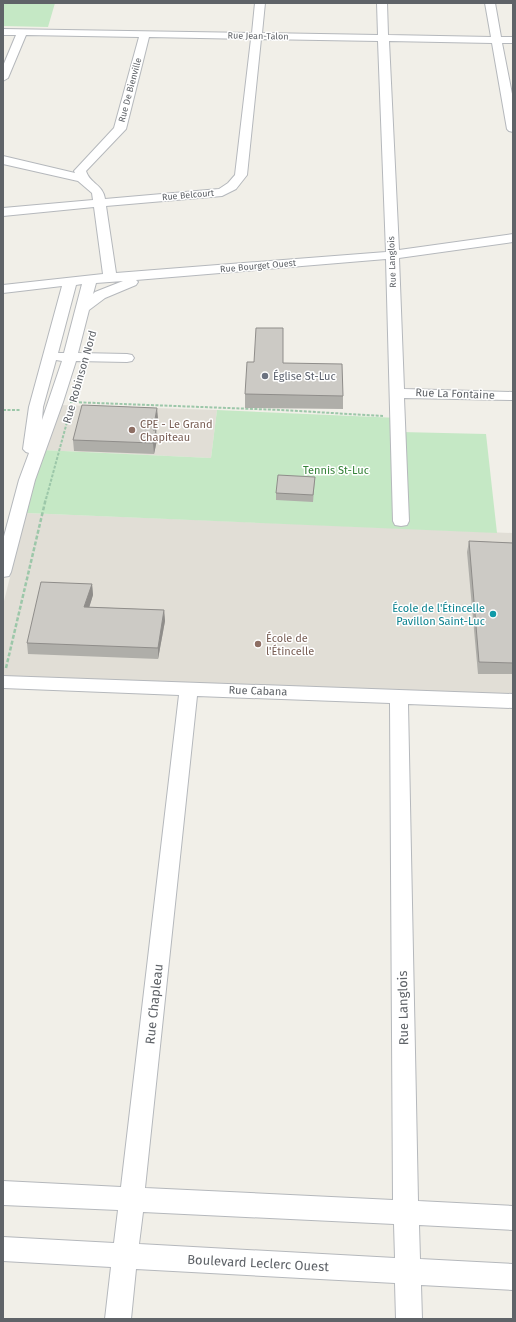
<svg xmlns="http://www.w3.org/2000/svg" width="516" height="1322" font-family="'Fira Sans',sans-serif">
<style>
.education{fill:#e1ded6}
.green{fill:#c5e8c5}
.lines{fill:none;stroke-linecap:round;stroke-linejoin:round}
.minor-casing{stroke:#b5b8bc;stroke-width:2}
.path-far1{stroke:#9cc7a9;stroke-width:2;stroke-dasharray:3 1.5;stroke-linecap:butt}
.path{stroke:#9cc7a9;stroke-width:2.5;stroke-dasharray:4 2;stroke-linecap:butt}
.minor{fill:#fff;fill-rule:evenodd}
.wall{fill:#afaea9}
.shaded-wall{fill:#8f8d8a}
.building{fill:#cccac5;stroke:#8f8d8a}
.worship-dot{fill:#6b7280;stroke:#fff;stroke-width:1.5}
.education-dot{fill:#8d6e63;stroke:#fff;stroke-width:1.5}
.culture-dot{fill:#0f9aa8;stroke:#fff;stroke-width:1.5}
.labels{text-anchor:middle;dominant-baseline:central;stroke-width:3;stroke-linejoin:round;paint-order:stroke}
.far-street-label{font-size:9px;fill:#5f6368;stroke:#fff}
.worship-label{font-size:11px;fill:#5b616d;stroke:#fff;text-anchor:start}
.street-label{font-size:11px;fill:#5f6368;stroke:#fff}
.education-label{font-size:11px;fill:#785e54;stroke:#fff;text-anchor:start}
.park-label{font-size:11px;fill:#348238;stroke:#fff}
.culture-label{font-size:11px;fill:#0d838f;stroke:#fff;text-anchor:end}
.near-street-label{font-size:13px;fill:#5f6368;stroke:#fff}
</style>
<rect width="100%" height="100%" fill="#f1efe8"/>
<g class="education">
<path d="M59,405L217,410L211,458L42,450Z"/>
<path d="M26,513L513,533V701L3,682V605Z"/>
</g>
<g class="green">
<path d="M3,3H55L48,27L3,26Z"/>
<path d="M217,410L399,418L401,432L486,434L497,533L26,513L42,450L211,458Z"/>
</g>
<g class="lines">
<g class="minor-casing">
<g id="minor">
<path d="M255,3H265L262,33L378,35L377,3H387L388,35L491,37L485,3H495L501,37H513V43H502L513,99V132L509,131L507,129L492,43L389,41L399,250L513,234V242L399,258L404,389L513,392V400L404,398L409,521L407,525L401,526L395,525L393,521L386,259L136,280L138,282L136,285L105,298L89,310L78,353L127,354L132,355L134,358L132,361L127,362L76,361L63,402L35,480L11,572L9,576L3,577V540L19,480L29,453L26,452L23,449L29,407L62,286L3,293V285L103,274L94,207L3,216V208L93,200L92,193L78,181L3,164V156L75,173L74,171L114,128L139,37L26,35L8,78L3,81V66L16,35H3V29L252,33ZM149,37L251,39L235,175L228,183L219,189L105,199C103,184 90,184 86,171L126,129ZM261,39L378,41L386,252L116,273L106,206L222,196L236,189L247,175ZM123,281L95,292L93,294L96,283ZM82,284L64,353H58L76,285ZM56,360L62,361L42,420L43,407Z"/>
<path d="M3,676L513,694V708L408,704L418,1201L513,1206V1230L419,1225L420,1259L513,1264V1290L421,1285L422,1319H396L395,1283L136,1269L131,1319H105L111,1267L3,1261V1237L114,1243L118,1210L3,1205V1181L121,1187L179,695L3,688ZM197,696L390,703L393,1200L145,1188ZM143,1212L394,1224L395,1258L139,1244Z"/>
</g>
</g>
<g class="path-far1">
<path d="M70,402L281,410L383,416"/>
<path d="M3,410H20"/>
<path d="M46,499L67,422"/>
</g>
<path class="path" d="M6,668L46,498"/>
<use href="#minor" class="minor"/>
</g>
<g class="wall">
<path d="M283,363L343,396V409L245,408V394Z"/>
<path d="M158,418L156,430L157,440L154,454L74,451L73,440Z"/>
<path d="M315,477L313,502L276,500V493Z"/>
<path d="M469,541L513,543V674H478L467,552Z"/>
<path d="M92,584L93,595L89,607L164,610L165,621L158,659L28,654L27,643Z"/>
</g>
<g class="shaded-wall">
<path d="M157,408L158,418L154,440L153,430Z"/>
<path d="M156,430L157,440L154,454L153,443Z"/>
<path d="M92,584L93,595L86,618L84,607Z"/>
<path d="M164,610L165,621L158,659V648Z"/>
</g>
<g class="building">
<path d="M256,328H283V363L342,364L343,396L245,394L247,362H254Z"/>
<path d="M82,405L157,408L153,430H156L153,443L73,440Z"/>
<path d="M278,475L315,477L313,495L276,493Z"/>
<path d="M469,541L513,543V663L479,662Z"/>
<path d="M41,582L92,584L84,607L164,610L158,648L27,643Z"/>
</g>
<circle class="worship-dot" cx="265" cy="376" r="4"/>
<g class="education-dot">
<circle cx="132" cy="430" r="4"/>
<circle cx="258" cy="644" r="4"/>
</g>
<circle class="culture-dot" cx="493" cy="614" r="4"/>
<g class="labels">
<g class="far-street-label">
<text transform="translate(258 36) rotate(1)">Rue Jean-Talon</text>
<text transform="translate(130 90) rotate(-75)">Rue De Bienville</text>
<text transform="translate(188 195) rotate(-5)">Rue Belcourt</text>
<text transform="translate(392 262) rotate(-92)">Rue Langlois</text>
<text transform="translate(258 266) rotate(-5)">Rue Bourget Ouest</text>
</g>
<g class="worship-label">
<text x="273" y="376">Église St-Luc</text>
</g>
<g class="street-label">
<text transform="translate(80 377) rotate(-74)">Rue Robinson Nord</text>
<text transform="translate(455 394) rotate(2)">Rue La Fontaine</text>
<text transform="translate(258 691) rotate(2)">Rue Cabana</text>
</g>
<g class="education-label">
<text x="140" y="424">CPE - Le Grand<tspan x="140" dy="13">Chapiteau</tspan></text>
<text x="266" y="638">École de<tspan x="266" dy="13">l'Étincelle</tspan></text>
</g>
<g class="park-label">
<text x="336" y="470">Tennis St-Luc</text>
</g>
<g class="culture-label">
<text x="485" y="608">École de l'Étincelle<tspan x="485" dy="13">Pavillon Saint-Luc</tspan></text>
</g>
<g class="near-street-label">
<text transform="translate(154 1004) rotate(-84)">Rue Chapleau</text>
<text transform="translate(403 1008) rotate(-91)">Rue Langlois</text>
<text transform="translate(258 1263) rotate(3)">Boulevard Leclerc Ouest</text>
</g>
</g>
<rect width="516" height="1322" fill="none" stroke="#5f6368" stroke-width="8"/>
</svg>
